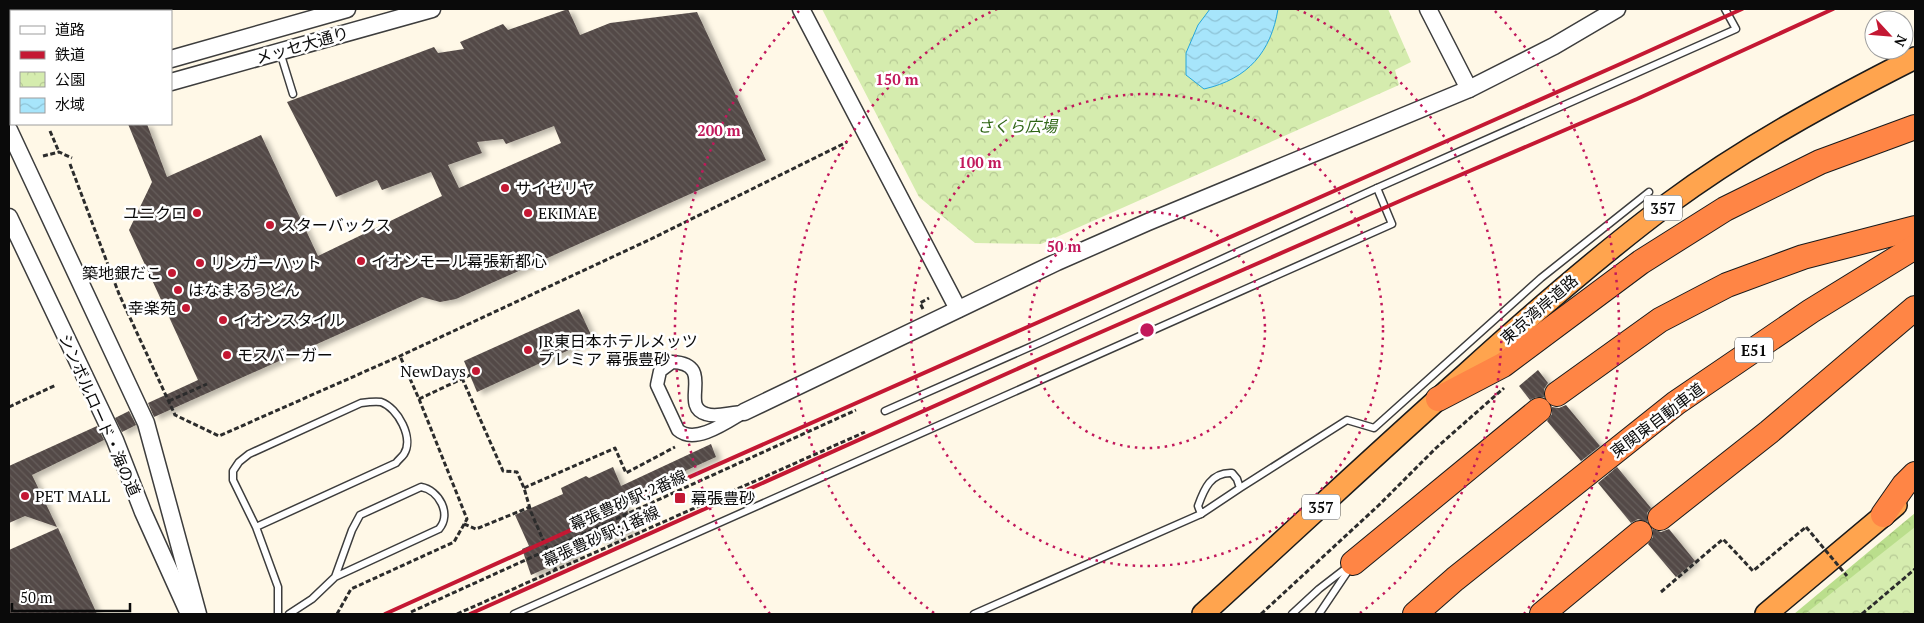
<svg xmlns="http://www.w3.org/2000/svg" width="1924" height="623" font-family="'PT Serif','Noto Sans JP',serif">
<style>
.forest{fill:url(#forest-crowns)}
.park{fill:url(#park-crowns)}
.water{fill:url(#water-waves);stroke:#28a6d8}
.building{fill:url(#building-back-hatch);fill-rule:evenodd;filter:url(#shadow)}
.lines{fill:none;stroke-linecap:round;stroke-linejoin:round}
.service-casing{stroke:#3d3d3d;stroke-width:9}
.minor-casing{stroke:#3d3d3d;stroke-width:15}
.tertiary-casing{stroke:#3d3d3d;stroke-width:19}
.trunk-casing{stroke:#1b1b1b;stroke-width:24}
.motorway-casing{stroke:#1b1b1b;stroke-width:26}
.path{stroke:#2c2c2c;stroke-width:3;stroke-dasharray:5 2.5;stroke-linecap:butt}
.service{stroke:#fff;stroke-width:6}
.minor{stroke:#fff;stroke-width:12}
.tertiary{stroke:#fff;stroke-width:16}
.trunk{stroke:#ffa44e;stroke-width:21}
.motorway{stroke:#ff8545;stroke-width:24}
.rail{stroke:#c41833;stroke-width:4}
.path-bridge{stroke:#2c2c2c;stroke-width:3;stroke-dasharray:5 2.5;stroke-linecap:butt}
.ring{fill:none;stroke:#c2185b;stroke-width:2.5;stroke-dasharray:2.5 5}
.poi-dot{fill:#c41833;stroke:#fff;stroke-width:2}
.labels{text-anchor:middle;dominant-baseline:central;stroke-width:5;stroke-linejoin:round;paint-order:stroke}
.shield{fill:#fff;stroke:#545454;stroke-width:1}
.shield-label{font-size:15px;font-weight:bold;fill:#0a0a0a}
.street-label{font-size:16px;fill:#0a0a0a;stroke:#fff}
.park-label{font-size:16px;font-style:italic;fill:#306616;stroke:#fff}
.poi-label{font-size:16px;fill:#0a0a0a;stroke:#fff;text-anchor:start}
.centre{fill:#c2185b;stroke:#fff;stroke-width:2.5}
.ring-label{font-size:15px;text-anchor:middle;font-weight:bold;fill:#c2185b;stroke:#fff;stroke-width:5;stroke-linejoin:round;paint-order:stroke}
</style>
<defs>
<pattern id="forest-crowns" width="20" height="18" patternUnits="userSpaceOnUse" patternTransform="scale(1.25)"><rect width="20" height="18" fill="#bade8c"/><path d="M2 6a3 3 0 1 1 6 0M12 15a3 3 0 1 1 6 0" fill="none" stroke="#9fbd77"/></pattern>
<pattern id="park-crowns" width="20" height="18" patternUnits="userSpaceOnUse" patternTransform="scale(1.25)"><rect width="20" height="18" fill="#d5ecae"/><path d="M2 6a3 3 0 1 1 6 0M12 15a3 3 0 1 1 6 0" fill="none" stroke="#b6c994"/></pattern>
<pattern id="water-waves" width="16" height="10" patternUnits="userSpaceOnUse" patternTransform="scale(1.25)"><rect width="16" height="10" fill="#a7e5fb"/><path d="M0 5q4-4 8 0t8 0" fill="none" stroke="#8ec3d6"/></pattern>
<pattern id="building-back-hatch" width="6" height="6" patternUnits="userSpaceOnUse" patternTransform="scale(1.25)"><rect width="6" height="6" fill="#534946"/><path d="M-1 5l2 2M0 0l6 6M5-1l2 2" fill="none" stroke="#675f5c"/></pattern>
<filter id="shadow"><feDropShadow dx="5.5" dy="3" stdDeviation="2.5" flood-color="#0004"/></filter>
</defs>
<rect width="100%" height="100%" fill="#fff8e7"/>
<path class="forest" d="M1915,513V614H1794Z"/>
<g class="park">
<path d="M822,9H1388L1411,62L1395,70L1399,85L1041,244L975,243L919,197Z"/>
<path d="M1915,527V614H1805Z"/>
</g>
<path class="water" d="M1210,9H1278C1271,52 1248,79 1204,89L1186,75V53L1198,25Z"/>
<g class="building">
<path d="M568,9L580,35L610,23L697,12L766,160L456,299L440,302L422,297L154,417L148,403L198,380L129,230L152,182L128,124H147L167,177L261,135L318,256L442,196L431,172L382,190L377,180L336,197L287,102L434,47L438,53L464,49L460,42L503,24L508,30ZM554,126L561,143L459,188L448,165L482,153L477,142L503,139L506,144Z"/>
<path d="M579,309L593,339L477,392L464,361Z"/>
<path d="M1538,370L1548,383L1544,389V397H1536L1530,400L1519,386Z"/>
<path d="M1566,405L1600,446L1581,461L1547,421L1552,414V407L1559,408Z"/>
<path d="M129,411L136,425L122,432L115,418Z"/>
<path d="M97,426L104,440L32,475L57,527L25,516L9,523V466Z"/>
<path d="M711,444L716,457L623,499L634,528L604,541L591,535L572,544L576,555L531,575L522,549L529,546L515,515L563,494L561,488L586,476L589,478L613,467L621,486Z"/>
<path d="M1617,467L1651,508L1647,513V522L1638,519L1631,523L1598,483Z"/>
<path d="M58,528L97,614H9V550Z"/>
<path d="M1653,529L1661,532L1669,529L1695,561L1676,577L1648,544L1653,537Z"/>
</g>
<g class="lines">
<g class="service-casing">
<g id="service">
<path d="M280,52L293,94"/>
<path d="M885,411L1039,343L1377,188"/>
<path d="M1240,488L1201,514L1198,506C1204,489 1211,472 1232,473L1237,479L1240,488L1347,420L1374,428L1541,278L1649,192"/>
<path d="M256,527L396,463C398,460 402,457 404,454C414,438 398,408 381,402C375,401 368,402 361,403L249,454L239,462L233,471V480L256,527L278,587V614"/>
<path d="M289,614L312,599L335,577L439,529C452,514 439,490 421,487L360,515L352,530L335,577"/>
<path d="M514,614L1392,224L1377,188L1736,29L1725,9"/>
<path d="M974,614L1201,514"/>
<path d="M1292,614L1319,589L1350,565"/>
<path d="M1319,614L1350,568"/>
</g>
</g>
<g class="minor-casing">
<path id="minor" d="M672,362C717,364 678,406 706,414C717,418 731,412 744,412C727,422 695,445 678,430L657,385L660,371Z"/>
</g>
<g class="tertiary-casing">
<g id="tertiary">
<path d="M801,9L958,309"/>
<path d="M1428,9L1469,89"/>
<path d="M171,59L347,9"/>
<path d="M171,82L432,9"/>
<path d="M9,106L11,105"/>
<path d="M9,130L146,423L198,614"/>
<path d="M9,217L115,440L143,512L189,614"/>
<path d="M744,412L1057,262L1148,222L1469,89L1554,46L1617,9"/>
</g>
</g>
<g class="trunk-casing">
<g id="trunk">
<path d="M1203,614C1291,534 1377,453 1466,374C1531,315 1597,257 1668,204C1745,147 1830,101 1915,58"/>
<path d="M1766,614L1896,505"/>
</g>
</g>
<g class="motorway-casing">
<g id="motorway">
<path d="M1557,394L1660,320L1727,285L1803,257L1915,228"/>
<path d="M1438,399L1503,365L1641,262L1725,209L1820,162L1915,127"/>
<path d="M1883,515L1904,485L1915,474"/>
<path d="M1660,518L1769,432L1915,308"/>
<path d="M1353,563L1539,410"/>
<path d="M1415,614L1455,579L1676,403L1811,311L1915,247"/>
<path d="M1542,614L1640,533"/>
</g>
</g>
<g class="path">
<path d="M9,65L11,64"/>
<path d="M50,131L59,152"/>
<path d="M43,156L59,152L72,158"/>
<path d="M70,164L119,294L175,415L219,436L400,356L651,239L847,142"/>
<path d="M923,309L920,303L929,298"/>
<path d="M462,378L503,471L517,472L524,488L531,512L556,570"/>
<path d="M419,399L470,375"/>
<path d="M169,401L207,384"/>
<path d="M9,407L56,385"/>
<path d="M524,488L615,448L626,473L675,447"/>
<path d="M464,524L476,529L530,507"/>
<path d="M548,552L561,544"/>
<path d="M1661,592L1723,539L1753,571L1806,527"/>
<path d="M337,614L351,589L454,542L467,519L419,399L400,356"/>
<path d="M457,614L865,432"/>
<path d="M1261,614L1379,505L1436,448L1504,388"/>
<path d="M1862,614L1915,569"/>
</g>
<use href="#service" class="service"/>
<use href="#minor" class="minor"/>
<use href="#tertiary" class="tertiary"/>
<use href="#trunk" class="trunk"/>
<use href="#motorway" class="motorway"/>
<g class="rail">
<path d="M385,614L622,507L1618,65L1742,9"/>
<path d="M470,614L1035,361L1409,197L1637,99L1833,9"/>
</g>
<g class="path-bridge">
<path d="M1806,527L1847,576"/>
<path d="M411,612L856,410"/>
</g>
</g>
<g class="ring">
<circle cx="1147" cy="330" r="118"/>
<circle cx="1147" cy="330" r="236"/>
<path d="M934 613A354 354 0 0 1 997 9M1297 9A354 354 0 0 1 1360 613"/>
<path d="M770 614A472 472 0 0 1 799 11M1495 11A472 472 0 0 1 1524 614"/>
</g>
<g class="poi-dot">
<circle cx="505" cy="188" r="5"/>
<circle cx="197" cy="213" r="5"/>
<circle cx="528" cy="213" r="5"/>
<circle cx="270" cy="225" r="5"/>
<circle cx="361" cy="261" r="5"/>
<circle cx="200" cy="263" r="5"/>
<circle cx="172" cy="273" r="5"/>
<circle cx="178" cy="290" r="5"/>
<circle cx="186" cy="308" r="5"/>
<circle cx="223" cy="320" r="5"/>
<circle cx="528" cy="350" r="5"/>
<circle cx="227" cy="355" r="5"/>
<circle cx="476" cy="371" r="5"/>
<circle cx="25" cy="496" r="5"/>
<rect x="674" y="492" width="12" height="12" rx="2.5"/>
</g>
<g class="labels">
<g class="shield">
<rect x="1644" y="195.5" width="38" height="25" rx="4"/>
<rect x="1735" y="337.5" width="38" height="25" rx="4"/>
<rect x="1302" y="494.5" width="38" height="25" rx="4"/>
</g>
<g class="shield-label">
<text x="1663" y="208">357</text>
<text x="1754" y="350">E51</text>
<text x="1321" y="507">357</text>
</g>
<g class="street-label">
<text transform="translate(302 45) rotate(-16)">メッセ大通り</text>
<text transform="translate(1539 309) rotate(-41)">東京湾岸道路</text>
<text transform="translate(100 415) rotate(66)">シンボルロード・海の道</text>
<text transform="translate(1657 420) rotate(-37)">東関東自動車道</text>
<text transform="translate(628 500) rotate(-24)">幕張豊砂駅;2番線</text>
<text transform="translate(601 536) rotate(-24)">幕張豊砂駅;1番線</text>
</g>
<g class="park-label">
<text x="1017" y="126">さくら広場</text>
</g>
<g class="poi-label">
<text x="515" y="188">サイゼリヤ</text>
<text x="187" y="213" text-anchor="end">ユニクロ</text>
<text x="538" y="213">EKIMAE</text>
<text x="280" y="225">スターバックス</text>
<text x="371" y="261">イオンモール幕張新都心</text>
<text x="210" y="263">リンガーハット</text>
<text x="162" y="273" text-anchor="end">築地銀だこ</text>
<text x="188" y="290">はなまるうどん</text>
<text x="176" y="308" text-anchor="end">幸楽苑</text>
<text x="233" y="320">イオンスタイル</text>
<text x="538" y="341">JR東日本ホテルメッツ<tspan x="538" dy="18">プレミア 幕張豊砂</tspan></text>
<text x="237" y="355">モスバーガー</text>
<text x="466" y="371" text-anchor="end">NewDays</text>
<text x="35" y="496">PET MALL</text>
<text x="691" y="498">幕張豊砂</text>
</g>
</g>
<circle cx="1147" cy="330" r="8" class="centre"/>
<g class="ring-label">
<text x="897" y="85">150 m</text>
<text x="719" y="136">200 m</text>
<text x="980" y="168">100 m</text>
<text x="1064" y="252">50 m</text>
</g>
<rect width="1924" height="623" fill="none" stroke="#0a0a0a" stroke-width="20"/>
<rect x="10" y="10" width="162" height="115" fill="#ffffff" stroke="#9d9d9d"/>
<rect x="20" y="26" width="25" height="8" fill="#ffffff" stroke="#9d9d9d"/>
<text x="55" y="35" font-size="15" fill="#0a0a0a">道路</text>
<rect x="20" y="51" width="25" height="8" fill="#c41833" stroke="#9d9d9d"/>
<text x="55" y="60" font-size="15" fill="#0a0a0a">鉄道</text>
<rect x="20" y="72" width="25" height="15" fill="url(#park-crowns)" stroke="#9d9d9d"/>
<text x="55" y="85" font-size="15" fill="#0a0a0a">公園</text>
<rect x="20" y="98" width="25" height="15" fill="url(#water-waves)" stroke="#9d9d9d"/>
<text x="55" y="110" font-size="15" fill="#0a0a0a">水域</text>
<g transform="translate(1889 35) rotate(116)"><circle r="24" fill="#ffffff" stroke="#9d9d9d"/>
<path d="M0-4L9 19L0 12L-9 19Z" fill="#c41833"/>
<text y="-8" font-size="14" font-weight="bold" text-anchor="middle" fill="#0a0a0a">N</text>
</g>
<path d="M12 603v8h118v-8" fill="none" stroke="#0a0a0a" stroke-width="2.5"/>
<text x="20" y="603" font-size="15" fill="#0a0a0a" stroke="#ffffff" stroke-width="4" paint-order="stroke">50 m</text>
</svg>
